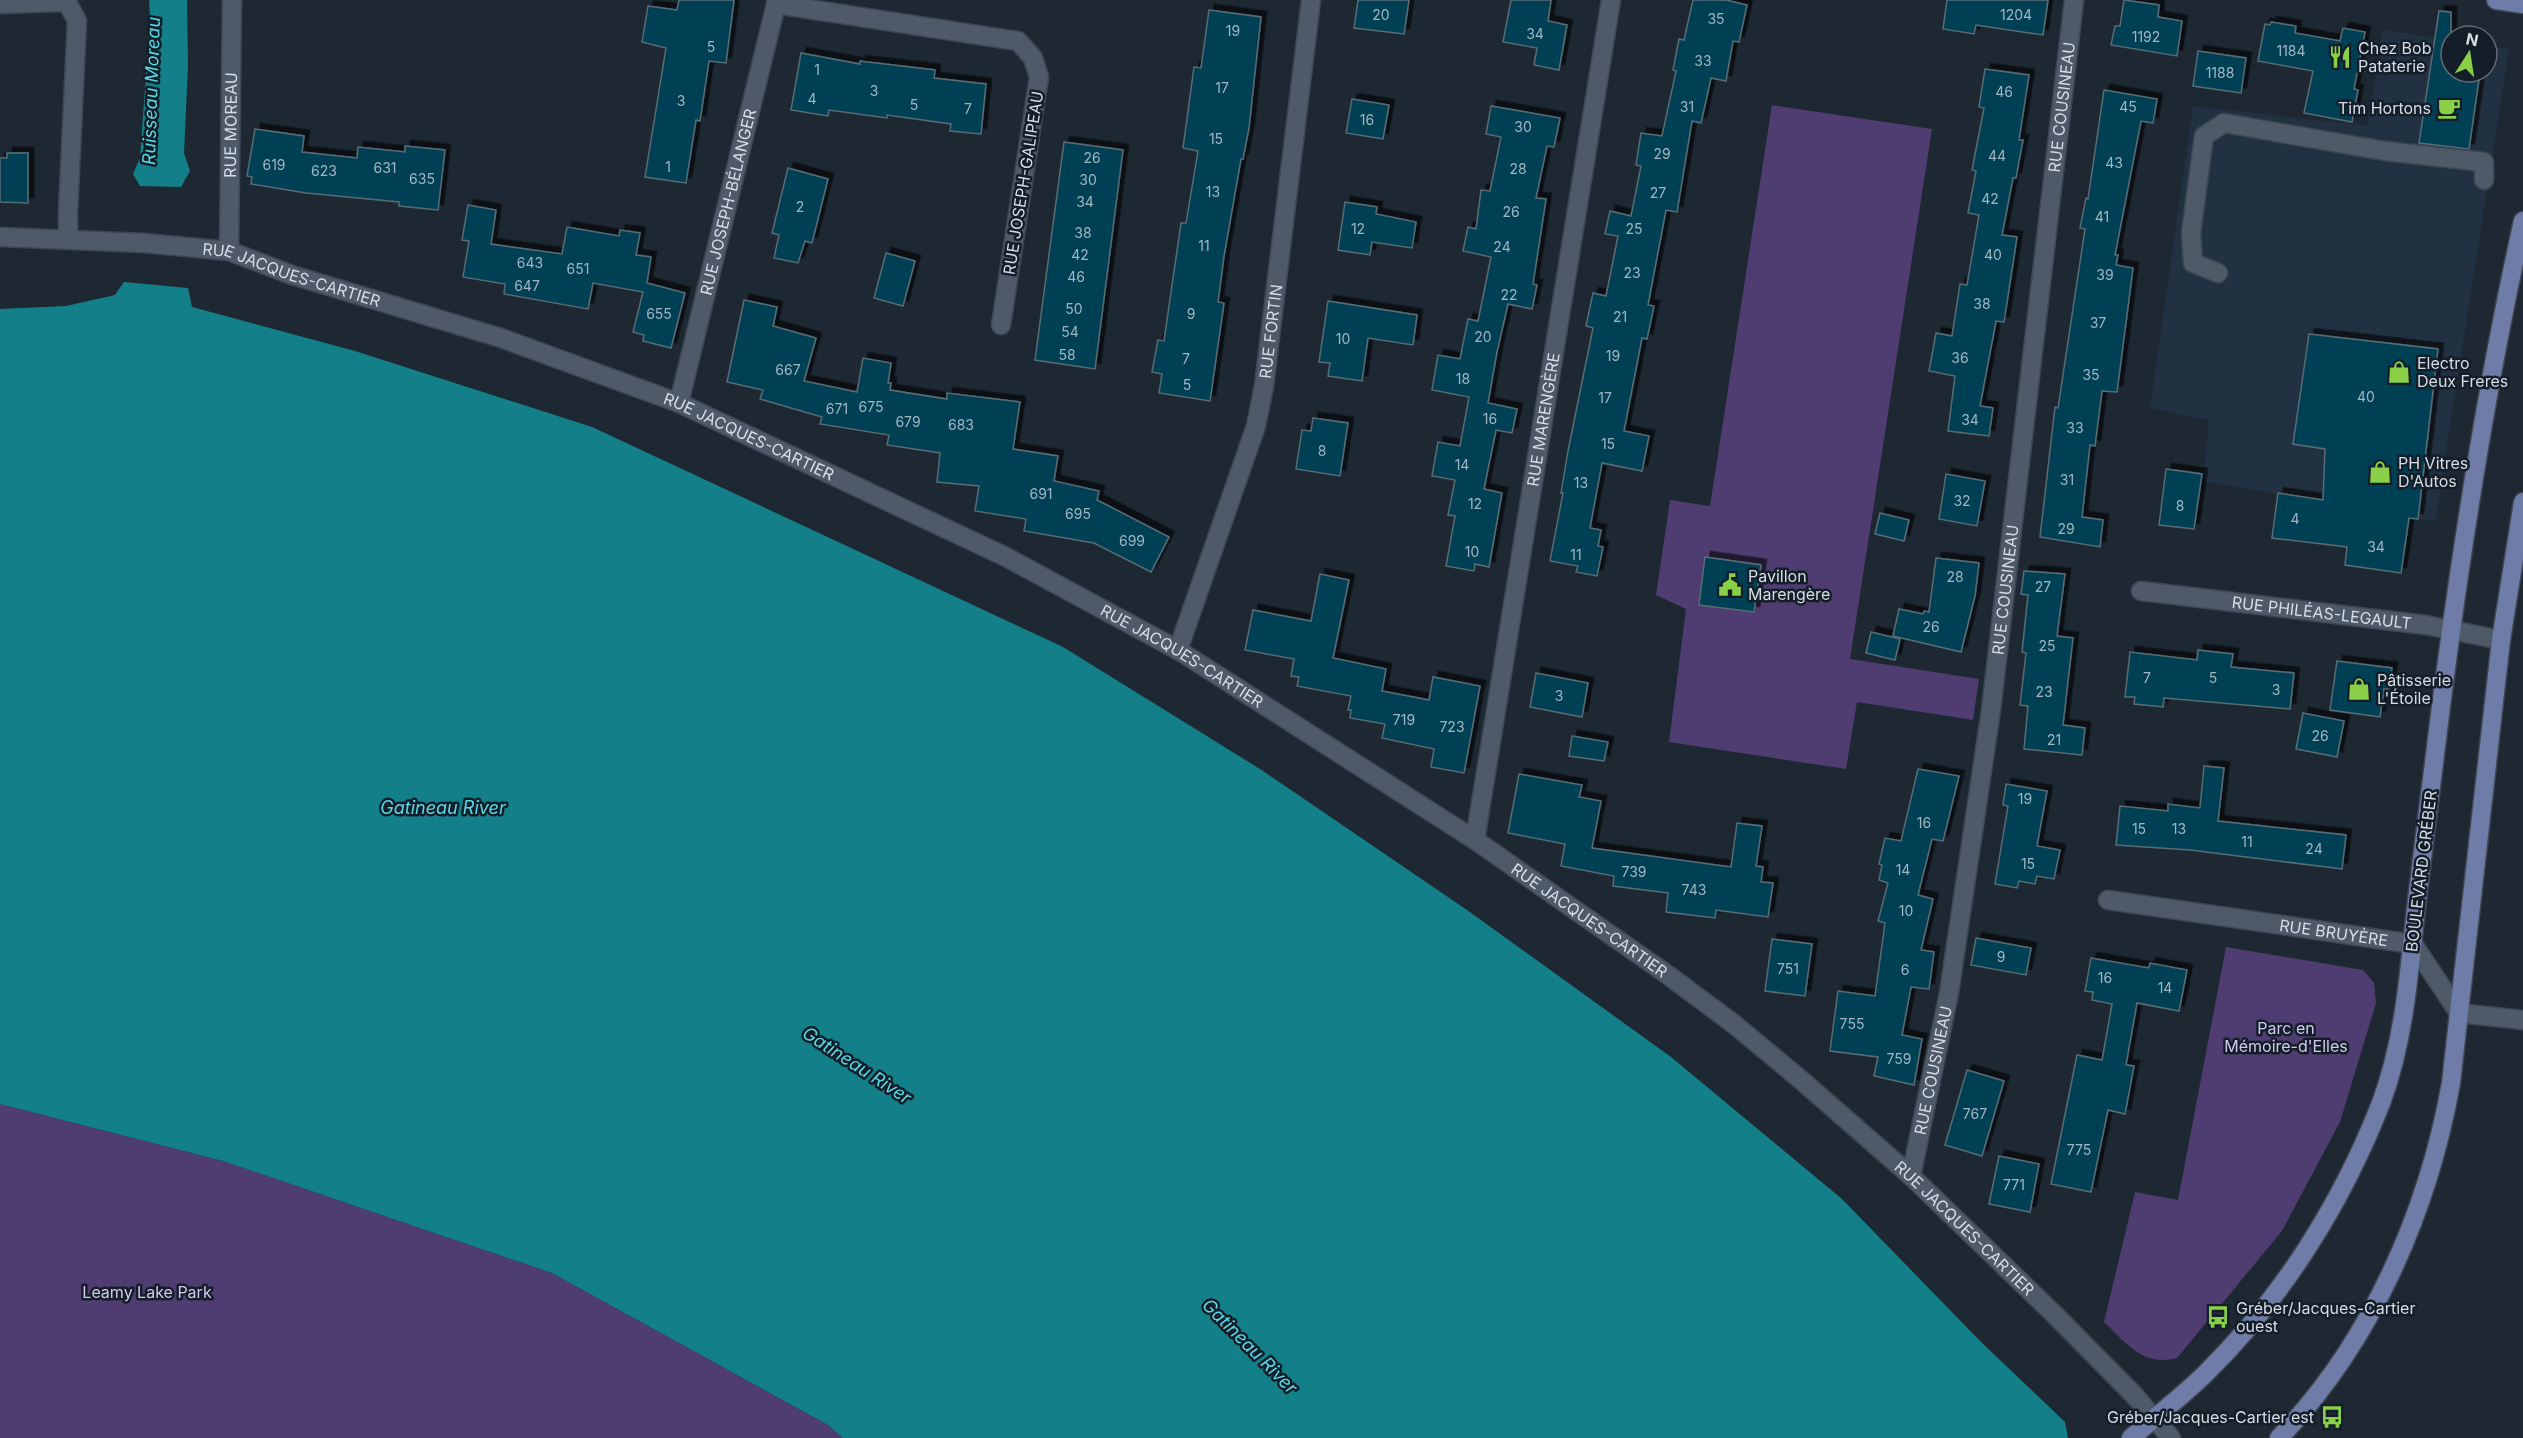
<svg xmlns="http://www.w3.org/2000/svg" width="2523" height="1438" font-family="Inter,sans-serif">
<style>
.built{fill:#223141}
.green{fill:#4f3c71}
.water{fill:#138089}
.building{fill:#014055;stroke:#596c75;stroke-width:1.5;filter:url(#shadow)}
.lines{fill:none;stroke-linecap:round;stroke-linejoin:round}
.minor-casing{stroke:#3d4550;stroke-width:21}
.major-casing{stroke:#3d4550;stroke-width:21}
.minor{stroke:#4e5a68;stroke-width:18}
.major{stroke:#707ca8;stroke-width:18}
.labels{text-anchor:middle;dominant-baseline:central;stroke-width:5;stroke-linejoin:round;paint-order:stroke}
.number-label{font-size:14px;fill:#a1b6c1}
.poi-label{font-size:16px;fill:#d6dde5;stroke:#141e29;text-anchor:start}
.street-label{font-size:16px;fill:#d6dde5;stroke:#141e29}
.park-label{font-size:16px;fill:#d4c8f0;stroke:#141e29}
.water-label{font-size:18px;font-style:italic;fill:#58dae6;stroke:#141e29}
</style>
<defs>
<filter id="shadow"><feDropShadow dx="5.5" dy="-5.5" stdDeviation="0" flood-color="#0009"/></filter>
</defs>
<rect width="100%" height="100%" fill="#1d2833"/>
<path class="built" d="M2383,30L2451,40V72H2487V46L2509,49L2435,522L2203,481L2209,420L2150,408L2193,106L2368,126Z"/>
<g class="green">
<path d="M1772,105L1932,129L1850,659L1979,679L1973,720L1857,702L1846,769L1669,742L1686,609L1656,595L1670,500L1710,506Z"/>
<path d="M2226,947L2363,970L2374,983L2376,1003L2340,1122L2282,1231L2177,1358C2143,1367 2126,1343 2104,1322L2135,1192L2178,1200Z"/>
<path d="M0,1104L223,1161L552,1273L828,1425L843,1438H0Z"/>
</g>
<g class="water">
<path d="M149,0H187L188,65L184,153L190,171L181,187L140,186L133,174L140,158L150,18Z"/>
<path d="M124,282L188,288L192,307L355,351L592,427L1063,647L1260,769L1467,910L1671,1057L1842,1199L1980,1341L2065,1422L2068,1438H843L828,1425L552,1273L223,1161L0,1104V309L66,306L115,295Z"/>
</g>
<g class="building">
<path d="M679,0H734L726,63L709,61L700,121L696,120L686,183L645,177L666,48L642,42L648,6L677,10Z"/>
<path d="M1358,0H1409L1404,34L1354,28Z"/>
<path d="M1511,0H1551L1548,21L1567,25L1559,70L1534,65L1537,48L1503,42Z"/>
<path d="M1693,0H1726L1747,5L1739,42L1733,41L1726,81L1711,78L1701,123L1692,121L1677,212L1666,210L1648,305L1654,306L1647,339L1642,338L1624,431L1649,436L1642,471L1602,463L1590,528L1601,530L1598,546L1603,547L1597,576L1576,572L1578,566L1550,561L1563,493H1561L1568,451L1593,328L1586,326L1593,293L1606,296L1618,236L1605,234L1610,211L1631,216L1641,166L1636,165L1641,133L1662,136L1676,71L1673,70L1679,39L1684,40Z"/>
<path d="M1947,0H2048L2043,35L1976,25L1974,34L1943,29Z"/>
<path d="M2124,0L2159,5L2158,17L2182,21L2177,56L2111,45L2115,26H2120Z"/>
<path d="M1209,10L1261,17L1249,128L1243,159H1241L1224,256L1218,302L1224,303L1210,401L1159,393L1162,374L1152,372L1158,340L1164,341L1181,223H1186L1198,151L1183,148L1194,67L1201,68Z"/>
<path d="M2439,11L2451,12V72H2480L2469,149L2419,143Z"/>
<path d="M2271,22L2296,26L2295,33L2340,41L2343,28L2365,32L2354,89L2358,90L2352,122L2304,113L2313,71L2258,61L2265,24L2270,25Z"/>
<path d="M2198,51L2246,58L2241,93L2193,86Z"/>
<path d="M801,53L860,64V61L935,70L934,78L986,84L981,134L950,131L951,124L887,115V118L829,110L828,116L791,110Z"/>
<path d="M1985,69L2029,75L2019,140H2023L2016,178H2013L2002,235L2017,237L2004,322L1996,321L1980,406L1993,408L1989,436L1948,431L1955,376L1929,371L1936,333L1952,336L1960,284L1967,285L1979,215L1968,213L1976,171L1972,170L1984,108L1979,107Z"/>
<path d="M2104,90L2157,99L2153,123L2141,121L2115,255H2118L2116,265L2133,268L2117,392L2102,391L2095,446L2090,445L2082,517L2103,520L2100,547L2040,537L2055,407L2058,408L2085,229L2080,228L2086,198L2088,199Z"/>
<path d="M1352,99L1389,105L1383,139L1346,133Z"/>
<path d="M1491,106L1560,118L1554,147L1547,146L1536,198L1546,199L1533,284L1537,285L1532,309L1508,304L1497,352L1488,403L1517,409L1512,433L1496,430L1484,489L1502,493L1489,567L1475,564L1474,571L1446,566L1455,516L1448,515L1455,480L1432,476L1438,442L1460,446L1469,397L1432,390L1438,355L1460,359L1468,319L1478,321L1491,257L1463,251L1468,227L1476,229L1481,190L1490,191L1501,137L1486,134Z"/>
<path d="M255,129L304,136L302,152L357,158L358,147L405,152V146L445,150L438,210L399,206V202L306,193L251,184L252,177L247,176Z"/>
<path d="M1064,142L1123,150L1095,369L1035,360Z"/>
<path d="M7,153H28V203L0,202V158H7Z"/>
<path d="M788,168L828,179L812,243L805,241L798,263L774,258L779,235L772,233Z"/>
<path d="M1345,202L1377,207L1376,214L1416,222L1412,248L1372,242L1370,255L1338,250Z"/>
<path d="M468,205L496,210L491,244L562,254L567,227L619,236L620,230L640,233L636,255L651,257L647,283L685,293L671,348L643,341L644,335L633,332L643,292L593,283L588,309L504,294L505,284L463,277L469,241L462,240Z"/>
<path d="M886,253L915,261L903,306L874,298Z"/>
<path d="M744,300L777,307L773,326L816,338L804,381L857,392L863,358L891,363L888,383H891L890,390L947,399V393L1020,402L1013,449L1058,456L1054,481L1099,491L1097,500L1169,537L1151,572L1094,543L1024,531L1026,519L975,511L979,486L937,482L940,453L887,445L889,435L820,424L822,417L760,399L763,390L727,382Z"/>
<path d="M1328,301L1417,315L1413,345L1368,338L1362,381L1328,376L1330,363L1319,362Z"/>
<path d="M2309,334L2438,349L2418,519L2409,518L2401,573L2345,565L2347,547L2272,538L2278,493L2323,500L2325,449L2293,444Z"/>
<path d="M1313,418L1348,423L1340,476L1296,469L1302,430L1311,431Z"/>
<path d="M2166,469L2202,474L2194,529L2159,525Z"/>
<path d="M1946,474L1985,481L1977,526L1939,519Z"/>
<path d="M1880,513L1909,520L1904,541L1875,534Z"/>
<path d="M1705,557L1761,565L1754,612L1699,605Z"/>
<path d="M1936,558L1979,563L1975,596L1961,652L1893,636L1899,609L1923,614L1924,611L1929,612Z"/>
<path d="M2024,571L2065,574L2057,636L2073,638L2063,725L2085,728L2082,755L2024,749L2028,706L2020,705L2026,653L2022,652L2028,595L2021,594Z"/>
<path d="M1320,574L1349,580L1333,658L1386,669L1382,691L1429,700L1433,677L1480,686L1464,773L1431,767L1434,749L1382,738L1385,724L1350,718L1351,710H1348L1351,696L1297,686L1299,677L1291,676L1294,659L1245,650L1253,610L1311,621Z"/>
<path d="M1871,632L1900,639L1895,660L1866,653Z"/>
<path d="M2198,650L2233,654L2231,667L2294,673L2290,709L2164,698L2163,707L2134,704L2135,697H2125L2130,652L2197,660Z"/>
<path d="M2337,661L2392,668L2389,689H2384L2380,717L2330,710Z"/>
<path d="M1536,673L1588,683L1582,717L1530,707Z"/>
<path d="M2303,713L2344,721L2337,757L2296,749Z"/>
<path d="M1572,736L1608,742L1604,761L1569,756Z"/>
<path d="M2204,766L2224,768L2218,821L2346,835L2342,869L2190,850L2116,845L2120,806L2168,811V804L2200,808Z"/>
<path d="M1918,769L1959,776L1943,841L1932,839L1918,895L1933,899L1921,950L1934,952L1929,989L1911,987L1902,1035L1922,1039L1914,1085L1874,1076L1878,1057L1830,1051L1838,991L1875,996L1885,923L1878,921L1888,883L1879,880L1882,865L1879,864L1885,838L1901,841Z"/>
<path d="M1519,774L1582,785L1579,797L1601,801L1592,848L1731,867L1737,823L1762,826L1756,866L1763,867L1761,882L1773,883L1768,917L1716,910L1715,918L1666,912L1668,893L1613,886L1614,876L1561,866L1565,844L1508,833Z"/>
<path d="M2006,784L2047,791L2037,846L2060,850L2054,879L2037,876L2035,884L2019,881L2017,888L1995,884L2008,806L2003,805Z"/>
<path d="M1976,938L2031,948L2026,975L1971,965Z"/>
<path d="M1772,939L1812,944L1805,996L1765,991Z"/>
<path d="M2091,958L2149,968L2150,963L2187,970L2179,1011L2137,1003L2126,1065L2134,1066L2125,1114L2108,1110L2091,1192L2051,1184L2077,1055L2102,1060L2112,1004L2092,1000L2093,992L2085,991Z"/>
<path d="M1967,1070L2004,1081L1982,1156L1945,1145Z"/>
<path d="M1999,1156L2039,1164L2030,1212L1989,1204Z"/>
</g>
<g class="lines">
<g class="minor-casing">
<g id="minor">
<path d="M0,4L60,2L68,4L77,21L68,212V239"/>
<path d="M776,4L1018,41L1033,58L1039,77L1001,325"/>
<path id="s1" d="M0,237L144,243L229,251L292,275L501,338L679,403L1006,557L1178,650L1475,840L1668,975L1735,1025L1800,1079L1911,1176L2055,1315L2134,1395L2171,1438"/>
<path id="s2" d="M229,251L232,0"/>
<path d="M2218,273L2193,263L2191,233L2204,136L2224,123L2385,151L2484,162V180"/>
<path id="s3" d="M679,403L777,0"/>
<path id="s4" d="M2141,591L2426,625L2501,640"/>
<path id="s5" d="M1178,650L1256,426L1264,386L1311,0"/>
<path id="s6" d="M1475,840L1611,0"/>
<path id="s7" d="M2108,900L2413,944L2459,1013L2523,1020"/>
<path id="s8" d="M1911,1176L1949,993L1991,710L2074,0"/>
</g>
</g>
<g class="major-casing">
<g id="major">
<path d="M2496,0L2523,4"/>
<path d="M2131,1438C2156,1416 2183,1396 2206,1373C2283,1297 2342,1203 2381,1103C2402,1047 2408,986 2414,927C2420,873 2427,818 2434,763C2456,581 2483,400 2523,221"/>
<path d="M2279,1438C2371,1343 2428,1212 2451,1083L2501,640L2523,502"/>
</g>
</g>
<use href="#minor" class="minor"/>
<use href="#major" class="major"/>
</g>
<defs>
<g id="restaurant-bare" transform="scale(1.8)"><path d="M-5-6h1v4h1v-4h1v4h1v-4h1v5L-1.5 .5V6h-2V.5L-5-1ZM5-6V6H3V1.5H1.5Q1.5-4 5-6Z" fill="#89cf48" stroke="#141e29" stroke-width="2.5" paint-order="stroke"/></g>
<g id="cafe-bare" transform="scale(1.8)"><path d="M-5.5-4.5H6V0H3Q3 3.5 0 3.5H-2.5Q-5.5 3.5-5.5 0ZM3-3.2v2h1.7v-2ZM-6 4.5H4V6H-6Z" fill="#89cf48" stroke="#141e29" stroke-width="2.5" paint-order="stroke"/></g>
<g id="shop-bare" transform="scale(1.8)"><path d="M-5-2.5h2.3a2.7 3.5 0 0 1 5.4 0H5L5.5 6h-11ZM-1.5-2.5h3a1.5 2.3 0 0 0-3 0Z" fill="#89cf48" stroke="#141e29" stroke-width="2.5" paint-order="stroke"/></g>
<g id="civic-bare" transform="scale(1.8)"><path d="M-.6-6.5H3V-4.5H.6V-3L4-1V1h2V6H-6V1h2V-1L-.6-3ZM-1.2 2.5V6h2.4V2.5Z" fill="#89cf48" stroke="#141e29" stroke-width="2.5" paint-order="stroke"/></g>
<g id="bus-bare" transform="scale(1.8)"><path d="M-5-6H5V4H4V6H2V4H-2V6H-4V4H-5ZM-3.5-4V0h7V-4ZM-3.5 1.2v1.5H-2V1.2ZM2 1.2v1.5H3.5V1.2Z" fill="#89cf48" stroke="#141e29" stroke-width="2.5" paint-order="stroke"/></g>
</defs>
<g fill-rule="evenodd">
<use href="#restaurant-bare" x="2340" y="57"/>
<use href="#cafe-bare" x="2449" y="108"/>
<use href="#shop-bare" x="2399" y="372"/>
<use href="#shop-bare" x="2380" y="472"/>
<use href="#civic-bare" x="1730" y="585"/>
<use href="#shop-bare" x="2359" y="689"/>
<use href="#bus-bare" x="2218" y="1317"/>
<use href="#bus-bare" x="2332" y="1417"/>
</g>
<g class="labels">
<g class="number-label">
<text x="1381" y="14">20</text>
<text x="2016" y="14">1204</text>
<text x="1716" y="18">35</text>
<text x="1233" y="30">19</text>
<text x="1535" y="33">34</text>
<text x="2146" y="36">1192</text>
<text x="711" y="46">5</text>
<text x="2291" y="50">1184</text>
<text x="1703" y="60">33</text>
<text x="817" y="69">1</text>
<text x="2220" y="72">1188</text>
<text x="1222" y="87">17</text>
<text x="874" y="90">3</text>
<text x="2004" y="91">46</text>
<text x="812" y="98">4</text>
<text x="681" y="100">3</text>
<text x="914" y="104">5</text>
<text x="1687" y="106">31</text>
<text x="2128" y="106">45</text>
<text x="968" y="108">7</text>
<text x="1367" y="119">16</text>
<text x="1523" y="126">30</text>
<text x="1216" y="138">15</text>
<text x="1662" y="153">29</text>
<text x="1997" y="155">44</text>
<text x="1092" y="157">26</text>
<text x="2114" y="162">43</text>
<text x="274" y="164">619</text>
<text x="668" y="166">1</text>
<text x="385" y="167">631</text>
<text x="1518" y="168">28</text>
<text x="324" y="170">623</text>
<text x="422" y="178">635</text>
<text x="1088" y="179">30</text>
<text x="1213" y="191">13</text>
<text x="1658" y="192">27</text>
<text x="1990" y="198">42</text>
<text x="1085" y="201">34</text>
<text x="800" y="206">2</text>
<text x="1511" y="211">26</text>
<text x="2102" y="216">41</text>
<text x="1358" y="228">12</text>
<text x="1634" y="228">25</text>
<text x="1083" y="232">38</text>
<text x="1204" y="245">11</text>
<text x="1502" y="246">24</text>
<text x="1080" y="254">42</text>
<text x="1993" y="254">40</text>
<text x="530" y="262">643</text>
<text x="578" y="268">651</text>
<text x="1632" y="272">23</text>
<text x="2105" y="274">39</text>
<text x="1076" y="276">46</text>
<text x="527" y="285">647</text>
<text x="1509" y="294">22</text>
<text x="1982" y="303">38</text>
<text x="1074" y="308">50</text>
<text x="659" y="313">655</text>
<text x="1191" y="313">9</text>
<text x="1620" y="316">21</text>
<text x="2098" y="322">37</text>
<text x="1070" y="331">54</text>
<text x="1483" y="336">20</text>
<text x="1343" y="338">10</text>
<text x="1067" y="354">58</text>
<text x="1613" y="355">19</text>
<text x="1960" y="357">36</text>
<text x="1186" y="358">7</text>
<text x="788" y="369">667</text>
<text x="2091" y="374">35</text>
<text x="1463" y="378">18</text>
<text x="1187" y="384">5</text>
<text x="2366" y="396">40</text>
<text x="1605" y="397">17</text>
<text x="871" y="406">675</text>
<text x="837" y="408">671</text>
<text x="1490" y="418">16</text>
<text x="1970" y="419">34</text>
<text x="908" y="421">679</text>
<text x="961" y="424">683</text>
<text x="2075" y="427">33</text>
<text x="1608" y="443">15</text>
<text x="1322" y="450">8</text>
<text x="1462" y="464">14</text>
<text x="2067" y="479">31</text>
<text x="1581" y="482">13</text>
<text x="1041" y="493">691</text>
<text x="1962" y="500">32</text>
<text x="1475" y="503">12</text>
<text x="2180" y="505">8</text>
<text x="1078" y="513">695</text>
<text x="2295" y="518">4</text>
<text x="2066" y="528">29</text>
<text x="1132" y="540">699</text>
<text x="2376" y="546">34</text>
<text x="1472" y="551">10</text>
<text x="1576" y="554">11</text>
<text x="1955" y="576">28</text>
<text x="2043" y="586">27</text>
<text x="1931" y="626">26</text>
<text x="2047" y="645">25</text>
<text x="2147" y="677">7</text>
<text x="2213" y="677">5</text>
<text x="2276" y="689">3</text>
<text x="2044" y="691">23</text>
<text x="1559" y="695">3</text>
<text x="1404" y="719">719</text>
<text x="1452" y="726">723</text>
<text x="2320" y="735">26</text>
<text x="2054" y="739">21</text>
<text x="2025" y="798">19</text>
<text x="1924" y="822">16</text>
<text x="2139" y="828">15</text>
<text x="2179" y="828">13</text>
<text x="2247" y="841">11</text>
<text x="2314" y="848">24</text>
<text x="2028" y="863">15</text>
<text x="1903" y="869">14</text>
<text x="1634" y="871">739</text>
<text x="1694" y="889">743</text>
<text x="1906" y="910">10</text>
<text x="2001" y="956">9</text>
<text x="1788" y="968">751</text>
<text x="1905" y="969">6</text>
<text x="2105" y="977">16</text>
<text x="2165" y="987">14</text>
<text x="1852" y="1023">755</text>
<text x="1899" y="1058">759</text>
<text x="1975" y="1113">767</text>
<text x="2079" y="1149">775</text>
<text x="2014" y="1184">771</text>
</g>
<g class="poi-label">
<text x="2358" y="48">Chez Bob<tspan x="2358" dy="18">Pataterie</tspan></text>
<text x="2431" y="108" text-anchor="end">Tim Hortons</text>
<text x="2417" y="363">Electro<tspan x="2417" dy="18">Deux Freres</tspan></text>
<text x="2398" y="463">PH Vitres<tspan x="2398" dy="18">D'Autos</tspan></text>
<text x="1748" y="576">Pavillon<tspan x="1748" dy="18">Marengère</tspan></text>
<text x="2377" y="680">Pâtisserie<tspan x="2377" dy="18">L'Étoile</tspan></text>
<text x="2236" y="1308">Gréber/Jacques-Cartier<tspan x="2236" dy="18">ouest</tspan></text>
<text x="2314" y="1417" text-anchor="end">Gréber/Jacques-Cartier est</text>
</g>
<g class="street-label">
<text stroke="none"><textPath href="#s8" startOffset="1080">RUE COUSINEAU</textPath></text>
<text stroke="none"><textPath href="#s2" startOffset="126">RUE MOREAU</textPath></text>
<text transform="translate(1023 183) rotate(-81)">RUE JOSEPH-GALIPEAU</text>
<text stroke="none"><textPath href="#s3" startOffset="207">RUE JOSEPH-BÉLANGER</textPath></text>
<text stroke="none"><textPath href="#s1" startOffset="296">RUE JACQUES-CARTIER</textPath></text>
<text stroke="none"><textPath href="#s5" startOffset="333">RUE FORTIN</textPath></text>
<text stroke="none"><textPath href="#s6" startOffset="426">RUE MARENGÈRE</textPath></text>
<text stroke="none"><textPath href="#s1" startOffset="782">RUE JACQUES-CARTIER</textPath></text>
<text stroke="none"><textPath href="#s8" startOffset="594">RUE COUSINEAU</textPath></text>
<text stroke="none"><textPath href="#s4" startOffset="182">RUE PHILÉAS-LEGAULT</textPath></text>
<text stroke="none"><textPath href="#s1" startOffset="1268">RUE JACQUES-CARTIER</textPath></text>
<text transform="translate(2421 871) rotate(-83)">BOULEVARD GRÉBER</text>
<text stroke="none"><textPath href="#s1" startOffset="1754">RUE JACQUES-CARTIER</textPath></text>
<text stroke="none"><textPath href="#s7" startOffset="228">RUE BRUYÈRE</textPath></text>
<text stroke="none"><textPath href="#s8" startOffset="108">RUE COUSINEAU</textPath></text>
<text stroke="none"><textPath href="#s1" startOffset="2240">RUE JACQUES-CARTIER</textPath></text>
</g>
<g class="park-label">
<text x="2286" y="1028">Parc en<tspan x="2286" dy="18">Mémoire-d'Elles</tspan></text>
<text x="147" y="1292">Leamy Lake Park</text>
</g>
<g class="water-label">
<text transform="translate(151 91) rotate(-88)">Ruisseau Moreau</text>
<text x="443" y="807">Gatineau River</text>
<text transform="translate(857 1065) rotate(33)">Gatineau River</text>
<text transform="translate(1250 1346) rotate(45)">Gatineau River</text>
</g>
</g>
<g transform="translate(2469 54) rotate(12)"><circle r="28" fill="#141e29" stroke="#626a74" stroke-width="1.5"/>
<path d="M0-4.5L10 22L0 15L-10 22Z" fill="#89cf48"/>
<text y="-9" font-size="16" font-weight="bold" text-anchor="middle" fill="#d6dde5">N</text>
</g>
</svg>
